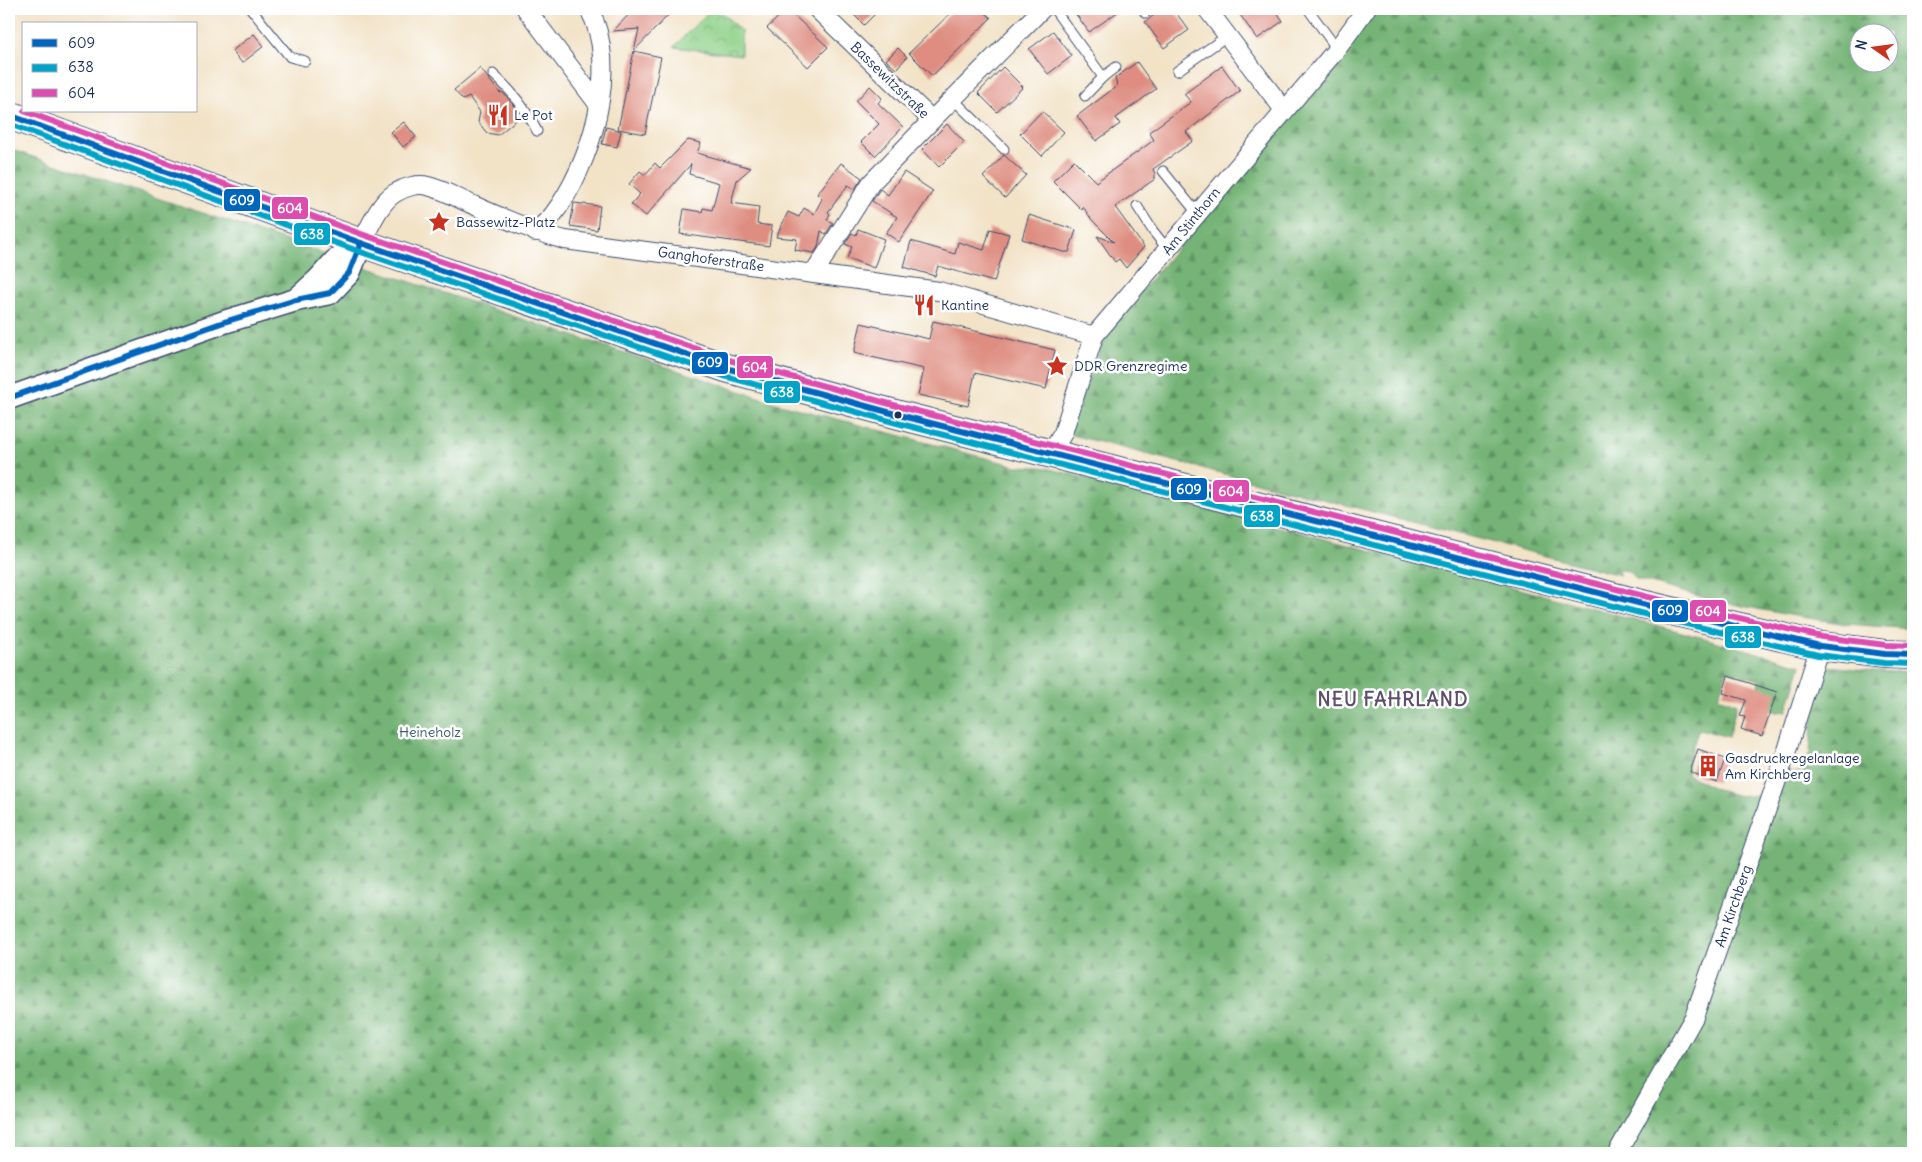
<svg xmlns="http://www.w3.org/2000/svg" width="1922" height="1162" font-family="Delius,sans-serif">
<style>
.forest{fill:url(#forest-firs);stroke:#48726a;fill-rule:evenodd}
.park{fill:url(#park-crowns);stroke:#568074}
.building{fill:#de8d80}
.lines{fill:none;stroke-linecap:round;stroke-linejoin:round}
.service-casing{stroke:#3b4a6e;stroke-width:11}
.minor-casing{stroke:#3b4a6e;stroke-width:20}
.tertiary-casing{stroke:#3b4a6e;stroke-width:25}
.primary-casing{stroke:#3b4a6e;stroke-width:30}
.service{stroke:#fff;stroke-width:9}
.minor{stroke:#fff;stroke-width:18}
.tertiary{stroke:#fff;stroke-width:22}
.primary{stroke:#fff;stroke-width:28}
.bus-1-casing{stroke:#fff;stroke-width:10}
.bus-2-casing{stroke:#fff;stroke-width:10}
.bus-3-casing{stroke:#fff;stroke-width:10}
.bus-1{stroke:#0065bd;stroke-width:6}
.bus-2{stroke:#01a3c8;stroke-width:6}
.bus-3{stroke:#dd4daf;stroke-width:6}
.bus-dot{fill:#1b2f5e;stroke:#fff;stroke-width:2}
.labels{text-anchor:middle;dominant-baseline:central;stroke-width:5;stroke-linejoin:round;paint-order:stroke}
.street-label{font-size:14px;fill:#1b2f5e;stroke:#fff}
.poi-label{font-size:14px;fill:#1b2f5e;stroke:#fff;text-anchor:start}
.park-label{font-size:14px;fill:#3e606b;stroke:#fff}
.district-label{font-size:19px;font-weight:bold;letter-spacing:1px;fill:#5f506a;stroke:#fff}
.line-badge{stroke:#fff;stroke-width:2}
.badge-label{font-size:14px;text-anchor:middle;font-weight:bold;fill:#fff}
</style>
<defs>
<pattern id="forest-firs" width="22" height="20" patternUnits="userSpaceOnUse" patternTransform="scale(1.25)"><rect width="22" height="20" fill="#74b476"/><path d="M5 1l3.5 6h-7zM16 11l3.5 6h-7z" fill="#5e9364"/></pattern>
<pattern id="park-crowns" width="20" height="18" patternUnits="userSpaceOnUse" patternTransform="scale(1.25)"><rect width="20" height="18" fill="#90d28a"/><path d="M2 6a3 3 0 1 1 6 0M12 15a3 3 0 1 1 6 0" fill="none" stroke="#75ab74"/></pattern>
</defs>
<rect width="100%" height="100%" fill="#fff"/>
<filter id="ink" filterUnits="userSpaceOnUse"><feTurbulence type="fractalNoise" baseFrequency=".02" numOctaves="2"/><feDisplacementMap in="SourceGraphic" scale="10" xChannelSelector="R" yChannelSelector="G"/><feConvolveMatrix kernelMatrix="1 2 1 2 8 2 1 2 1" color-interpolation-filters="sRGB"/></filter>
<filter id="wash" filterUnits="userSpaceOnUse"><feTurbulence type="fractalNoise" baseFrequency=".0096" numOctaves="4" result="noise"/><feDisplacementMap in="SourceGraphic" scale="20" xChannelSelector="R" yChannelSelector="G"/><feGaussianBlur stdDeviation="1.12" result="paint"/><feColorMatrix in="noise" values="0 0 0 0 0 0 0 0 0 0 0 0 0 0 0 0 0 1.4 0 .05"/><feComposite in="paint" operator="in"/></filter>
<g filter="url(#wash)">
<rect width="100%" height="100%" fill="#f2e3c7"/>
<g class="forest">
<path d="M1378,9H1913V629L1847,624L1789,615L1716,601L1636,579L1630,571L1617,570L1620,575L1068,434L1106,333ZM1860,32H1890V62H1860Z"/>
<path d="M9,149L776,403L1016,466L1042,467C1295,532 1549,594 1801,665L1787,711L1777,712L1757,703L1760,680L1727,671L1718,697L1737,704L1728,737L1699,729L1688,759L1687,774C1710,786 1732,800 1759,795L1767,768L1798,773L1810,753L1812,724L1809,706L1819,665L1876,671L1913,673V1153H9Z"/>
</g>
<path class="park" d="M711,9H718L741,31V55L674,47Z"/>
<g id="blocks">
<g class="building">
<path d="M634,9H674L634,51L639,29L613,31Z"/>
<path d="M787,9L828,47L808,67L767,28Z"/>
<path d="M848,9H880L864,25Z"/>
<path d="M955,9H981L991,18L932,76L909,53Z"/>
<path d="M1072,9H1122L1089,32Z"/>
<path d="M1162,9H1173L1189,30L1164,48L1145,22Z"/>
<path d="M1236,9H1275L1283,21L1257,39Z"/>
<path d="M1053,31L1072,56L1048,74L1029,49Z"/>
<path d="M254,34L264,46L242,63L232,51Z"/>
<path d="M898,48L907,57L896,69L886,60Z"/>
<path d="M634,51L661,57L645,134L618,129Z"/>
<path d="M1137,62L1156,89L1116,118L1120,124L1096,141L1077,116L1117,86L1115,78Z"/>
<path d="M1222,66L1240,91L1186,132L1193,141L1153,169L1155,174V179L1115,207L1144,247L1126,268L1119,259L1115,262L1097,236L1114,242L1092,220L1083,207L1082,210L1053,181L1074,160L1096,182L1154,140L1149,132L1191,102L1184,94Z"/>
<path d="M1003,67L1023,87L997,112L978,93Z"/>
<path d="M480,68L500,93L502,92L508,98L521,116L498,135L487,133L478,122L480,112L469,97L463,100L454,90Z"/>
<path d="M870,86L882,98L878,103L903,127L875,156L861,142L879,124L856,101Z"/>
<path d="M1042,111L1064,132L1042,156L1020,134Z"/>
<path d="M404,122L416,137L403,147L391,132Z"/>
<path d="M947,124L964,142L939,167L922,149Z"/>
<path d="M606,127L621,131L617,147L602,144Z"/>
<path d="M688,140L701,143L697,153L751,168L737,180L731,203L759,207L757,224L772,226L769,246L680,234L684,209L702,212L703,208L712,210L719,183L689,174L691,164L646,216L631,204L640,194L629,184L640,171L645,175L655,163L660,168Z"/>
<path d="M1004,155L1026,175L1005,198L983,177Z"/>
<path d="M841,163L862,178L855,189L848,185L828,212L830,214L827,220L833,223L826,234L821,231L818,247L814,253L795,250L797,239L776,237L788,212L799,217L804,208L814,214L822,199L817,194Z"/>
<path d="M904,172L933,191L899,242L886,233L897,217L872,201L880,189L888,195Z"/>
<path d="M574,203L600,206L597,230L570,226Z"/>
<path d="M1029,215L1076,230L1069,252H1063L1022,239Z"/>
<path d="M858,229L884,239L874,268L847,258L852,247L845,244L852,233L856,235Z"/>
<path d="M990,229L1009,234L994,282L938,266L935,276L904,267L911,241L955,254L958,242L984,250Z"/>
<path d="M933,321L1055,350L1046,389L975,373L968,406L918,395L924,369L854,353L861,323L929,339Z"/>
<path d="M1728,676L1777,692L1762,736L1741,729L1745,717L1740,716L1746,700L1723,693Z"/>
<path d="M1698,749L1725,759L1717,782L1690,772Z"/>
</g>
</g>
</g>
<g filter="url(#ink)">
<use href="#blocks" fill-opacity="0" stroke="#3b4a6e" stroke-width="1"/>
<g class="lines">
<g class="service-casing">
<g id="service">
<path d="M251,9L290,57L305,61"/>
<path d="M1054,9L1103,77L1116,67"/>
<path d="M1308,9L1337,49"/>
<path d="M1145,13L1151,9"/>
<path d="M1177,71L1227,36"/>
<path d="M493,74C513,92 525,108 537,131"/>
<path d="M1085,96L1103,77"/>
<path d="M954,100L1004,149"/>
<path d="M1163,171L1197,213"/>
<path d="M1137,206L1153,231L1168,250"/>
</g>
</g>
<g class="minor-casing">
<g id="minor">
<path d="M526,9L598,104"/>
<path d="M1207,9L1284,110"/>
<path d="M932,120L1042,9"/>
<path d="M535,232C540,227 547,222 552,216C591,166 621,67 589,9"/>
<path d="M361,243C370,227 379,203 395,193C405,187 418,183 428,186C444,190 457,198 471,204C502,218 532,231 565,240L939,291L1094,336"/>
<path d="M814,273L871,183L932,120L817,9"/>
<path d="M1051,453L1063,433L1094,336L1337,49L1366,9"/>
<path d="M1617,1153L1694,1017L1782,766L1820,646"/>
</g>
</g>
<g class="tertiary-casing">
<g id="tertiary">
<path d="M297,299L318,280L335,261L361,243"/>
<path d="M9,398L224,322L296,300L330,293L349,273L361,243"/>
</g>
</g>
<g class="primary-casing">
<path id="primary" d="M9,115L361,243L726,368L899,415L1646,605L1820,646L1885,654L1913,655"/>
</g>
<use href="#service" class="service"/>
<use href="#minor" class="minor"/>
<use href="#tertiary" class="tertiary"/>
<use href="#primary" class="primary"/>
<g class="bus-1-casing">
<g id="bus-1">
<path d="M9,115L361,243L726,368L899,415L1646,605L1820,646L1885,654L1913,655"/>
<path d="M9,398L224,322L296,300L330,293L349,273L361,243"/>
</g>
</g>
<g class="bus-2-casing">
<path id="bus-2" d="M9,124L358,251L724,376L897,423L1644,614L1818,655L1884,663L1913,664"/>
</g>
<g class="bus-3-casing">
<path id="bus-3" d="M24,111L364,235L729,360L901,407L1648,597L1822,637L1886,645L1913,646"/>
</g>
<use href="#bus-1" class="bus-1"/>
<use href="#bus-2" class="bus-2"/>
<use href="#bus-3" class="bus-3"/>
</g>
</g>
<defs>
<g id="restaurant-bare" transform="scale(1.725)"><path d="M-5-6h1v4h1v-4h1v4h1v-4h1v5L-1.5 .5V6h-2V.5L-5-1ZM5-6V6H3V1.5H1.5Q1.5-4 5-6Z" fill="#c8321e" stroke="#fff" stroke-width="2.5" paint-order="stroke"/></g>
<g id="sight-bare" transform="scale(1.725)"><path d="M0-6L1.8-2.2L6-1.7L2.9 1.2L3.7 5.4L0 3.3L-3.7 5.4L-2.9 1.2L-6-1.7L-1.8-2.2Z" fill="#c8321e" stroke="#fff" stroke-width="2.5" paint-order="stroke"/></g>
<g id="building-bare" transform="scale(1.725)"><path d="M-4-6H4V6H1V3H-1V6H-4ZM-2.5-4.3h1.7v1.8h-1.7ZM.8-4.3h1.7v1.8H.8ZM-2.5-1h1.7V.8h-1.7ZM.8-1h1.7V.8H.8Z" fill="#c8321e" stroke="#fff" stroke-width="2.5" paint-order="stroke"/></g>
</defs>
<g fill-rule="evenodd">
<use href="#restaurant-bare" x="498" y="115"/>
<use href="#sight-bare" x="439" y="222"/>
<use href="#restaurant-bare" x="924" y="305"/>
<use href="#sight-bare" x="1057" y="366"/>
<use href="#building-bare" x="1708" y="766"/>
</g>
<circle class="bus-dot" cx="898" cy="415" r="4.5"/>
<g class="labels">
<g class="street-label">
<text transform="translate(890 80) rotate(44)">Bassewitzstraße</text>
<text transform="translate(1191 221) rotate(-51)">Am Stinthorn</text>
<text transform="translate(711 259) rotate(8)">Ganghoferstraße</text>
<text transform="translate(1733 906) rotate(-71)">Am Kirchberg</text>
</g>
<g class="poi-label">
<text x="514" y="115">Le Pot</text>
<text x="456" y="222">Bassewitz-Platz</text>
<text x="941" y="305">Kantine</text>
<text x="1074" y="366">DDR Grenzregime</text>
<text x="1725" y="758">Gasdruckregelanlage<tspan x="1725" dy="16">Am Kirchberg</tspan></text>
</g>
<g class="park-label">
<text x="430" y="732">Heineholz</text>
</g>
<g class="district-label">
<text x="1393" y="699">NEU FAHRLAND</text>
</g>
</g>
<g class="line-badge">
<rect x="223" y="188" width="38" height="24" rx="5" fill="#0065bd"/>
<rect x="271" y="196" width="38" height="24" rx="5" fill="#dd4daf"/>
<rect x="293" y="222" width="38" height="24" rx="5" fill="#01a3c8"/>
<rect x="691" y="351" width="38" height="24" rx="5" fill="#0065bd"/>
<rect x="736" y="355" width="38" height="24" rx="5" fill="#dd4daf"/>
<rect x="763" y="380" width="38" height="24" rx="5" fill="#01a3c8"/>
<rect x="1170" y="477" width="38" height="24" rx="5" fill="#0065bd"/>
<rect x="1212" y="479" width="38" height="24" rx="5" fill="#dd4daf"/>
<rect x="1243" y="504" width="38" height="24" rx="5" fill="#01a3c8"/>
<rect x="1651" y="599" width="38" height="24" rx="5" fill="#0065bd"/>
<rect x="1689" y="599" width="38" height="24" rx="5" fill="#dd4daf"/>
<rect x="1724" y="625" width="38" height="24" rx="5" fill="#01a3c8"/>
</g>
<g class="badge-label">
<text x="242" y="205">609</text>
<text x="290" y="213">604</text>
<text x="312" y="239">638</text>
<text x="710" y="367">609</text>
<text x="755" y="372">604</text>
<text x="782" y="397">638</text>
<text x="1189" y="494">609</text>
<text x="1231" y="496">604</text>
<text x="1262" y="521">638</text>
<text x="1670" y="615">609</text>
<text x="1708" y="616">604</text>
<text x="1743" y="642">638</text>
</g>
<rect width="1922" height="1162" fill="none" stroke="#fff" stroke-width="30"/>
<rect x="22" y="22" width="175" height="90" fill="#ffffff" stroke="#a4acbf"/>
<rect x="32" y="39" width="25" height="8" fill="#0065bd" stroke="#a4acbf"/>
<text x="68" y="48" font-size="15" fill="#1b2f5e">609</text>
<rect x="32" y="64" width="25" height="8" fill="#01a3c8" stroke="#a4acbf"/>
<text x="68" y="72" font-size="15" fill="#1b2f5e">638</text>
<rect x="32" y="89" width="25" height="8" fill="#dd4daf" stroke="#a4acbf"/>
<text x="68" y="98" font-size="15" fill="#1b2f5e">604</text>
<g transform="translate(1874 48) rotate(284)"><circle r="24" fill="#ffffff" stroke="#a4acbf"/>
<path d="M0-4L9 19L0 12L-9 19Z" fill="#c8321e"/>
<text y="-8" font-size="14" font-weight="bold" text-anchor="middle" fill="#1b2f5e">N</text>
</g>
</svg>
